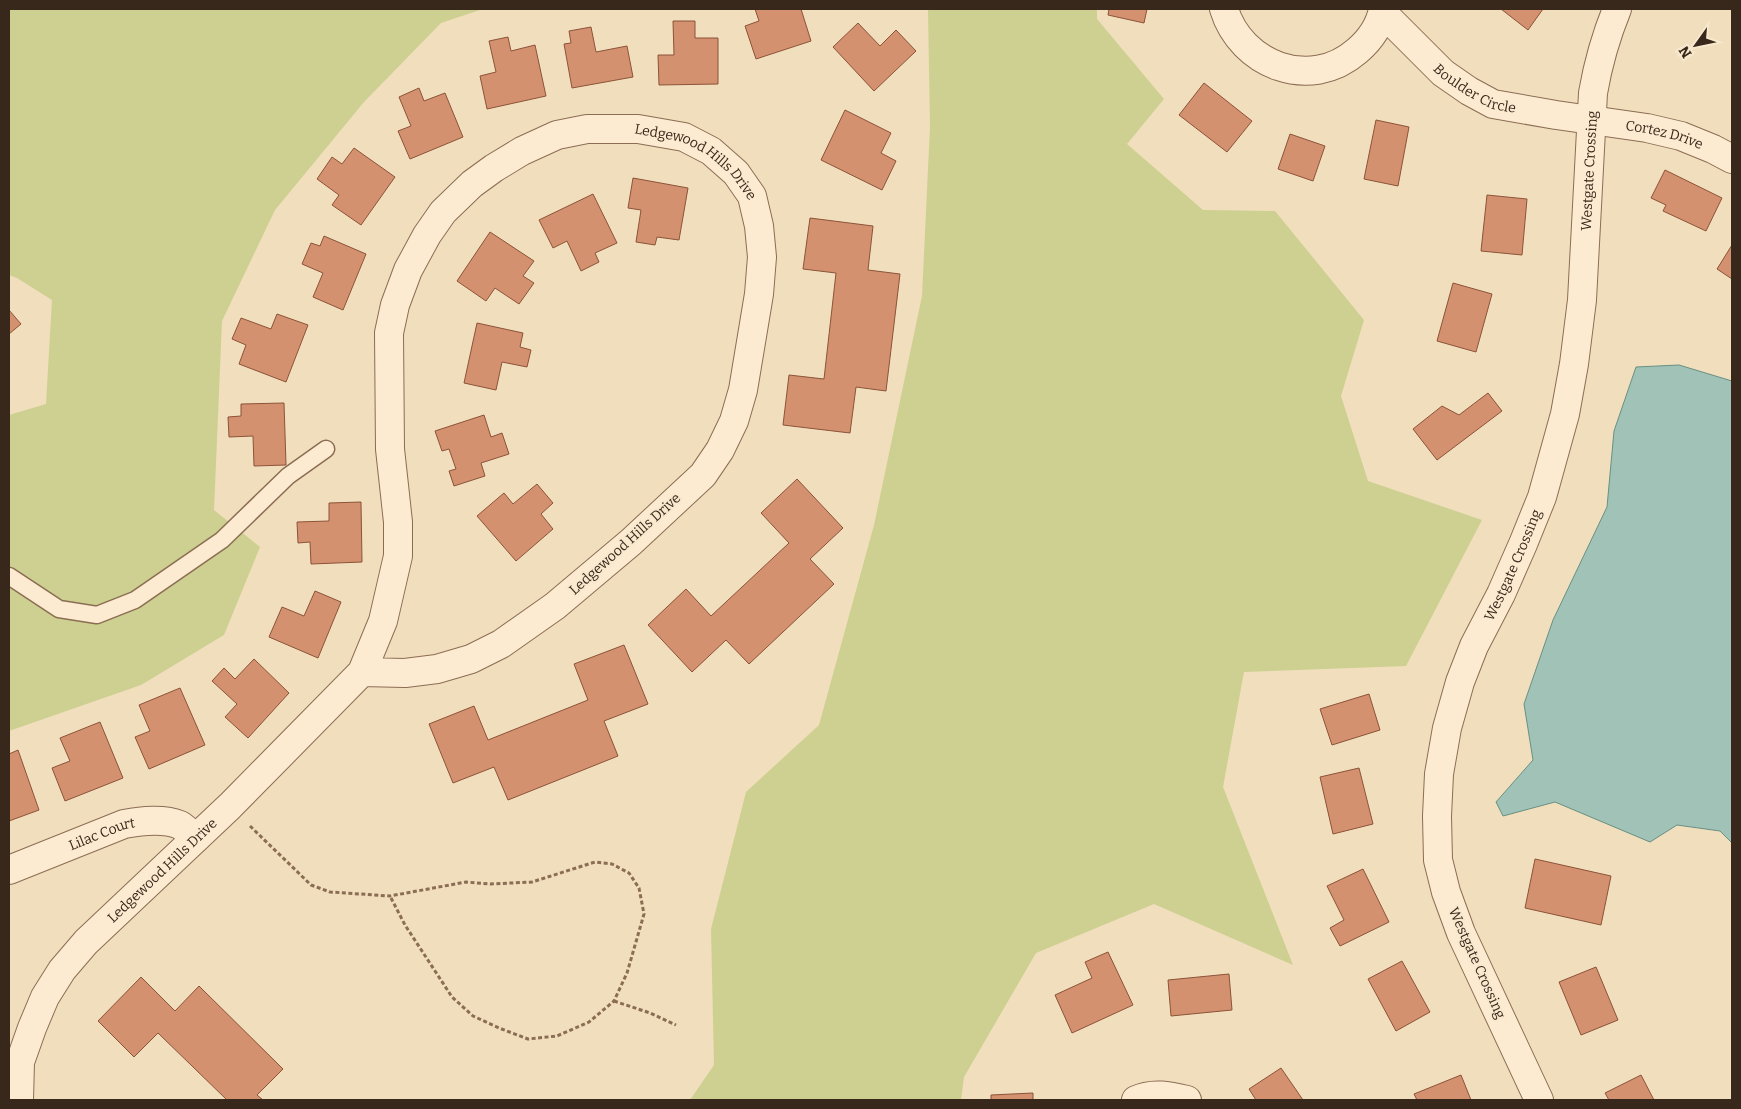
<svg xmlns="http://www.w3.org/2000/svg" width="1741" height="1109" font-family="Bitter,serif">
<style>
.green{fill:#cdd090}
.water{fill:#a1c2b6;stroke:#689083}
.building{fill:#d3916f;stroke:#8c5338}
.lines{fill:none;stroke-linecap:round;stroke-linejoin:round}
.service-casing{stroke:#8b6d54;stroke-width:19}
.minor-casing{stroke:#8b6d54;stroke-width:30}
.path{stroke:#8b6d54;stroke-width:3;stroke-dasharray:4 2.5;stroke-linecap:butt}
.service{stroke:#fcebd0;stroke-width:16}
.minor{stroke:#fcebd0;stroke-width:28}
.labels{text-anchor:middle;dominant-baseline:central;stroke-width:4;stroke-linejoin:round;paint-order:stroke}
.street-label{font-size:14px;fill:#38271b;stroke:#f8e8cd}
</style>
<rect width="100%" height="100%" fill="#f1debd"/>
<g class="green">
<path d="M9,9H483L441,23L364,102L275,210L222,321L214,510L260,547L224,635L141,685L9,731V415L46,404L52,300L17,278L9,275Z"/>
<path d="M928,9H1097V19L1164,99L1127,144L1203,210L1275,211L1364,320L1341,396L1368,481L1482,520L1406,666L1244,672L1223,787L1293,965L1154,904L1036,953L964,1077L961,1100H690L714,1065L711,929L746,792L819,725L874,525L922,296L930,127Z"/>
</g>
<path class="water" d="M1679,365L1732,381V843L1720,831L1677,825L1650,842L1555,802L1503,816L1496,802L1533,760L1524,704L1553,620L1607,507L1614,431L1636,367Z"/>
<g class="building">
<path d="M755,9H801L811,41L756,59L745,26L759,21Z"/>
<path d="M1109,9H1147L1144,23L1108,15Z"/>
<path d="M1501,9H1543L1528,30Z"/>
<path d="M673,21H695V38H718V84L659,85L658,55H674Z"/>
<path d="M858,23L880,46L896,30L916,51L874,91L833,47Z"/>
<path d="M591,27L596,52L627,46L633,77L572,88L564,44L571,43L569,31Z"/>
<path d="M508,37L511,51L535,45L546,96L487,109L480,76L496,72L489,41Z"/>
<path d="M1204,83L1252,121L1227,152L1179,115Z"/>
<path d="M419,88L424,101L445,93L463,137L410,159L398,131L411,126L399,97Z"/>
<path d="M845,110L891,133L881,153L896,161L882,190L821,160Z"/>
<path d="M1376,120L1409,127L1398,186L1364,179Z"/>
<path d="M1290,134L1325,146L1313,181L1278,169Z"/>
<path d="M354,148L395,177L361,225L332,205L339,195L317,179L332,157L342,164Z"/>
<path d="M1665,170L1722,198L1706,231L1663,211L1666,205L1651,198Z"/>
<path d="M633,178L688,188L679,240L657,237L655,245L636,242L641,210L628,208Z"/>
<path d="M593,194L617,243L595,253L599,262L581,271L567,241L553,248L539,220Z"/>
<path d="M1487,195L1527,199L1522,255L1481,251Z"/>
<path d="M810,218L873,226L868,270L900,274L886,391L856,387L850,433L783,425L789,375L824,379L836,273L803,269Z"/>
<path d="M490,232L534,261L523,276L534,283L519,304L495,288L486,301L457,281Z"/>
<path d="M324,236L366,254L343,310L313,297L323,273L302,264L311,243L320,246Z"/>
<path d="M1732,245V279L1717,269Z"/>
<path d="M1453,283L1492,294L1476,352L1437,341Z"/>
<path d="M9,310L21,324L9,334Z"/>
<path d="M277,314L308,325L286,382L239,364L246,345L232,339L241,318L271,329Z"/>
<path d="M477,323L523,333L520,347L531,350L527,367L502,362L496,390L464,383Z"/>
<path d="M1488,393L1502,411L1437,460L1413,429L1442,406L1459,415Z"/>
<path d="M284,403L286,465L254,466L253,436L229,437L228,417L241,416V404Z"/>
<path d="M484,415L491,437L502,433L509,454L481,463L485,476L454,486L449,471L456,469L449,449L442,451L435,431Z"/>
<path d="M797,479L843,528L810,559L834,584L749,664L726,640L692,672L648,625L686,589L711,616L789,543L761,513Z"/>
<path d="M537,484L553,503L541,514L553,529L516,561L477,516L504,493L513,504Z"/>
<path d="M361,502L362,562L311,564L310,542L298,543L297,522L329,521V503Z"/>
<path d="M315,591L341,602L318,658L269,637L282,607L304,616Z"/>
<path d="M624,645L648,704L604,721L618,756L508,800L494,767L453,783L429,724L474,706L488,740L588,700L574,664Z"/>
<path d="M254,659L289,693L248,738L225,717L237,704L212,681L224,668L235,679Z"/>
<path d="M180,688L205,745L149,769L135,737L150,731L139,705Z"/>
<path d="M1369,694L1380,730L1332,745L1320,709Z"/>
<path d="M100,722L123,778L65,801L52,768L70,761L60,738Z"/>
<path d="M18,750L39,810L9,821V754Z"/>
<path d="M1359,768L1373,824L1333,834L1320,777Z"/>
<path d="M1535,859L1611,876L1601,925L1525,908Z"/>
<path d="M1363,869L1389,922L1340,946L1330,928L1344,920L1327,886Z"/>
<path d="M1108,952L1133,1005L1072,1033L1055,995L1092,978L1085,962Z"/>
<path d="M1402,961L1430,1012L1396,1031L1368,979Z"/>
<path d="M1596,967L1618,1020L1581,1035L1559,982Z"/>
<path d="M1229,974L1232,1010L1171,1016L1168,980Z"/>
<path d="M141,977L175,1011L199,986L283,1069L257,1095L263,1100H227L158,1033L134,1057L98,1021Z"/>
<path d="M1281,1068L1303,1100H1256L1249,1089Z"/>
<path d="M1461,1075L1471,1100H1417L1414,1094Z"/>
<path d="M1641,1075L1654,1100H1609L1605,1093Z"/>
<path d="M1033,1093V1100H991V1095Z"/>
</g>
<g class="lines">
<g class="service-casing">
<path id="service" d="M9,576L59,609L97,615L135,600L222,540L288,476L326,449"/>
</g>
<g class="minor-casing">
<g id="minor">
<path d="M1224,9C1241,65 1310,92 1357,51C1370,40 1380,25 1383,9"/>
<path id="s1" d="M1383,13L1443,73L1469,91L1493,104L1556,115L1647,128L1681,136L1713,149L1732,159"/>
<path id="s2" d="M9,870L124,824C141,821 163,818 180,825C185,828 191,834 196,838"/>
<path id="s3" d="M19,1100L20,1062L32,1028L45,997L62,970L86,942L230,806L362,672L383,621L398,556V522L390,449L389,333L395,305L408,270L427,235L443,212L472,184L494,168L522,151L557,135L587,129H638L684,137L711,151L736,173L752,196L759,226L762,257L759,294L743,390L734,421L720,450L703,475L631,542L555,606L501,644L471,659L437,669L405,673L362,672"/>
<path d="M1136,1100C1153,1092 1170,1096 1187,1100"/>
<path id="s4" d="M1539,1100L1461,933L1446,892L1438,860L1437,816L1439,774L1447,728L1460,682L1474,646L1501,594L1523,544L1542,497L1565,414L1574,364L1582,300L1593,93C1598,64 1606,36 1617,9"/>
</g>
</g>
<g class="path">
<path d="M250,826L311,885L330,892L390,896L466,882L490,884L532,882L595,862L612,864L629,873L639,888L644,914L627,973L614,1001L589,1022L557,1036L528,1039L499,1028L473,1016L452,997L405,925L390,896"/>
<path d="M614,1001L650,1013L676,1025"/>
</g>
<use href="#service" class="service"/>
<use href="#minor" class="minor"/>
</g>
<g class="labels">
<g class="street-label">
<text stroke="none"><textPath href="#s1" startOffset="121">Boulder Circle</textPath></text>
<text stroke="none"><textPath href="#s1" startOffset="318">Cortez Drive</textPath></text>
<text stroke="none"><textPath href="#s3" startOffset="1331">Ledgewood Hills Drive</textPath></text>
<text stroke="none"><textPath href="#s4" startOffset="975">Westgate Crossing</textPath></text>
<text transform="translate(625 544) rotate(-42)">Ledgewood Hills Drive</text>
<text stroke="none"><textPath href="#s4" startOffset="570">Westgate Crossing</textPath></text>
<text stroke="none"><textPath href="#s2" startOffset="100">Lilac Court</textPath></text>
<text stroke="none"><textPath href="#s3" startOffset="281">Ledgewood Hills Drive</textPath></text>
<text transform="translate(1477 963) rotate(66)">Westgate Crossing</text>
</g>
</g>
<rect width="1741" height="1109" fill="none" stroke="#38271b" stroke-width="20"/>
<g transform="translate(1696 45) rotate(237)" stroke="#f8e8cd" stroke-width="4" paint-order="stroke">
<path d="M0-4L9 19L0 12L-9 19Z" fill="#38271b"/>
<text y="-8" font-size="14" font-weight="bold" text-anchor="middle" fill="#38271b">N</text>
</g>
</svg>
